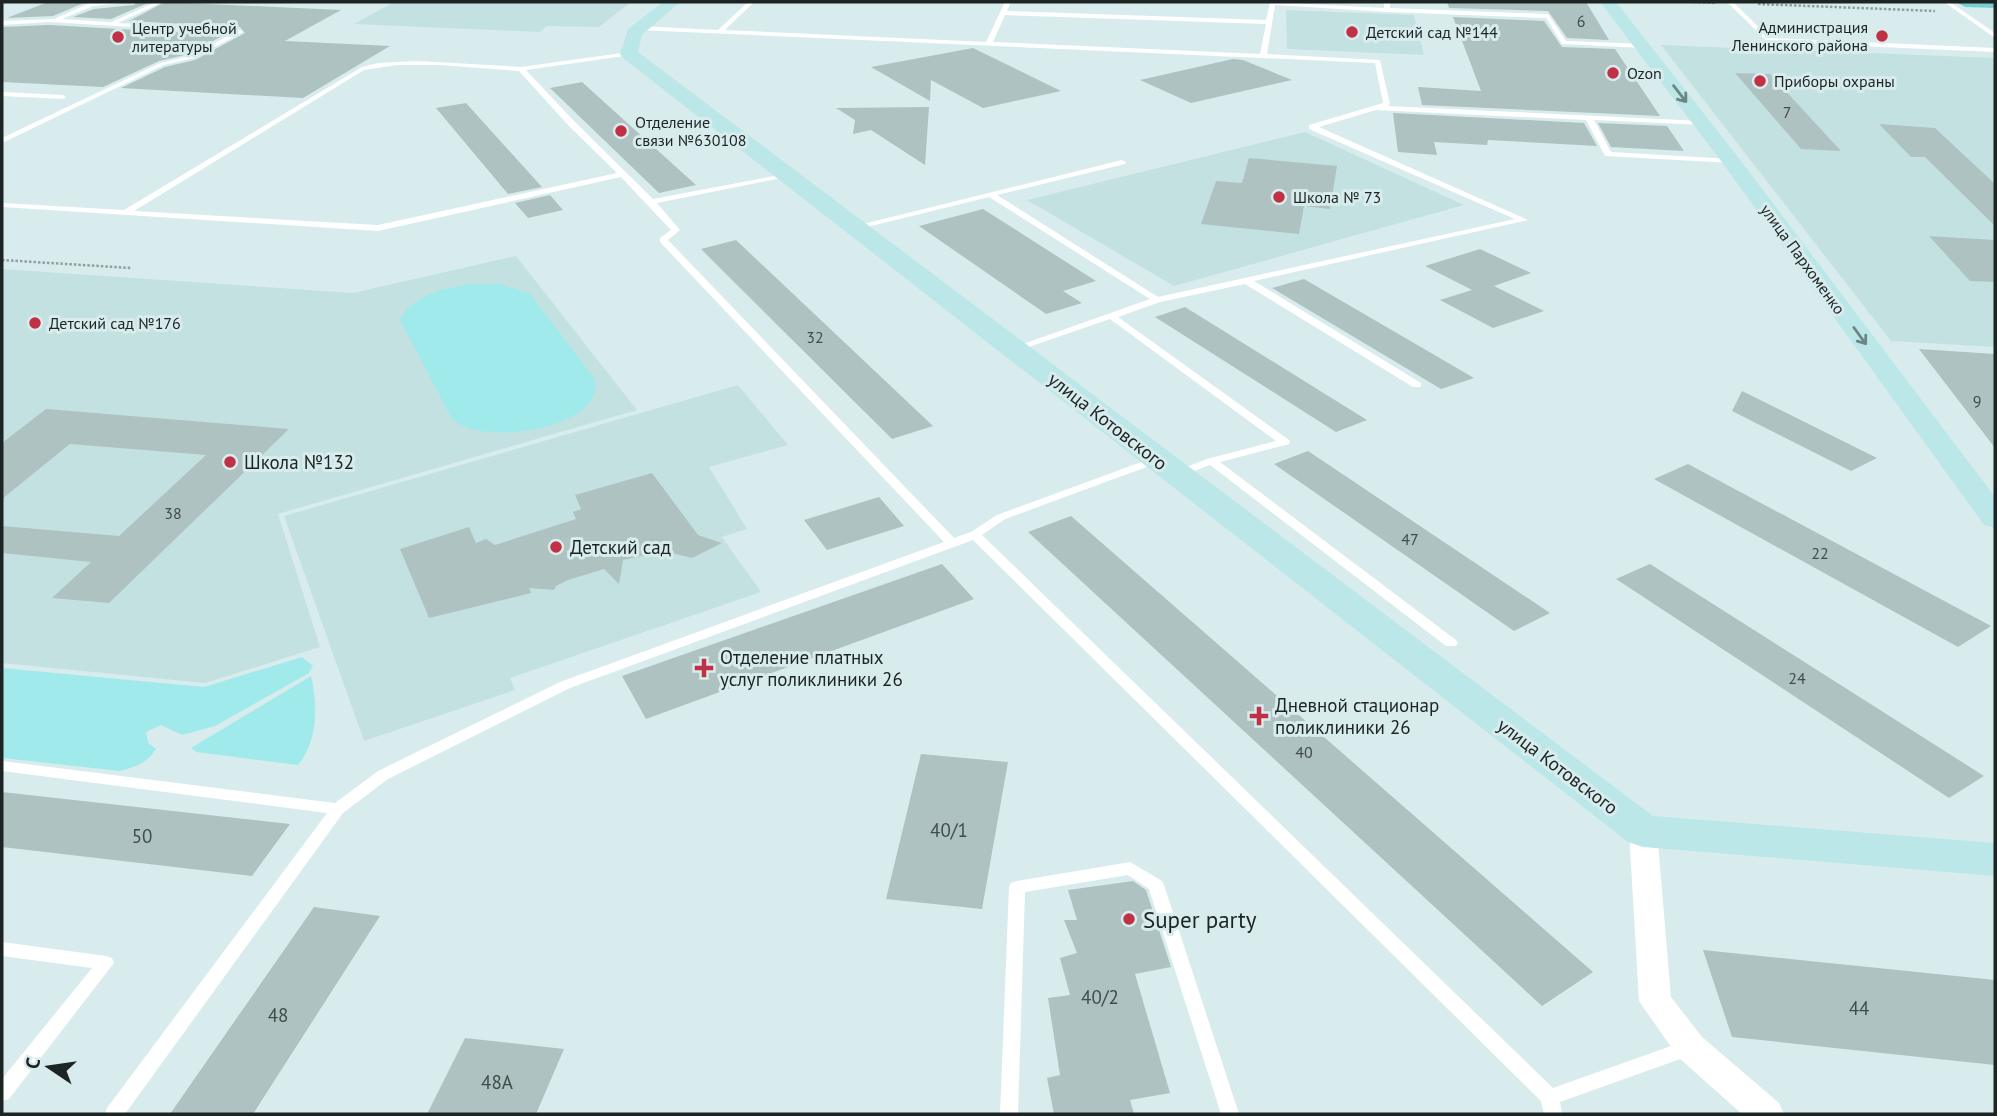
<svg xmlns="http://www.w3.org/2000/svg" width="1997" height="1116" font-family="'PT Sans',sans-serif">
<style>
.built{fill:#c4e1e1}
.green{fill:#a0eaec}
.building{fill:#aec2c2}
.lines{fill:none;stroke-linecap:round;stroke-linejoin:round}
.path{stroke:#909fa0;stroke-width:2.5;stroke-dasharray:2.5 2;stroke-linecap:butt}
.lane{fill:#fff;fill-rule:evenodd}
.street{fill:#fff;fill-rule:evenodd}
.secondary{fill:#bce7e8;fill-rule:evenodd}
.primary{fill:#78cfd1;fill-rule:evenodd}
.oneway{stroke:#6c8686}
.poi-dot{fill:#c13145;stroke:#d8eced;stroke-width:2.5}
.labels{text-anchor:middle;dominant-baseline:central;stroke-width:6;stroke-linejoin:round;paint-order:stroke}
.number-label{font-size:16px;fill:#404c4c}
.far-poi-label{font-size:16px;fill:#1c2424;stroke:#d8eced;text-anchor:start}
.far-street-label{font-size:16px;fill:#1c2424;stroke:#d8eced}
.street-label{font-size:19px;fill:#1c2424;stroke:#d8eced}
.poi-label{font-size:19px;fill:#1c2424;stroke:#d8eced;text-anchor:start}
.near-number-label{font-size:19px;fill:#404c4c}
.near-poi-label{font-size:23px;fill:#1c2424;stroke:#d8eced;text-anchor:start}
</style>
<rect width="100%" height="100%" fill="#d8eced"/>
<g class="built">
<path d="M394,2H631L599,27L547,26L540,32L354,24Z"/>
<path d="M1286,10L1414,15L1424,55L1287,49Z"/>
<path d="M1661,45L1995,58V347L1891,341Z"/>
<path d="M1305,132L1464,205L1174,286L1027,200Z"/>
<path d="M516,256L637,410L278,514L320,647L205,683L2,663V269L353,293Z"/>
<path d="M738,385L788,445L709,467L747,529L722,537L761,592L510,678L515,690L364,741L284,516Z"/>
</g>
<g class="green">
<path d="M471,284H499L529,293L594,378C610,427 483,448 454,420C447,413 443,401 438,392C425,368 413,344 400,320C411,295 446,288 471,284Z"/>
<path d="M302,657L313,666L309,673L215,726L182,735L161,725L146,732L148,743L156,749C147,763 135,767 120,771L2,758V668L204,687Z"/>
<path d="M311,676C318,705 318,741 298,765L196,752L191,748Z"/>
</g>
<g class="building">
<path d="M48,2H86L53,16L7,18Z"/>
<path d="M137,2H150L111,19L73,17L94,9L134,5Z"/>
<path d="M165,2L341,10L285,41L390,46L303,98L121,88L165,67L195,60L245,33L240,27L129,21Z"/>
<path d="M1447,2H1586L1609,40L1567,38L1548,11L1449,8Z"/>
<path d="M1453,17L1544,21L1562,47L1615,49L1660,116L1422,105L1418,87L1481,91Z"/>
<path d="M49,25L224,35L189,54L159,61L103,87L2,82V27Z"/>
<path d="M973,48L1061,91L983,108L931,80L930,101L871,67Z"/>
<path d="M1233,59L1243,60L1292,80L1191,103L1140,80Z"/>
<path d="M1735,73L1770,74L1841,151L1801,149Z"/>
<path d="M582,82L624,120L696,185L659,193L550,88Z"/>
<path d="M466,103L542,187L508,194L436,108Z"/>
<path d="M929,107L925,165L871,130L853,134L855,120L836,108Z"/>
<path d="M1393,113L1584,123L1597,146L1488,140L1487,145L1434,142L1437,155L1398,152Z"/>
<path d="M1598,123L1667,126L1684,151L1611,147Z"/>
<path d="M1879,124L1935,128L1995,184V226L1925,157H1911Z"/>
<path d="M1249,158L1337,166L1330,209L1304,206L1299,234L1201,224L1216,181L1242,183Z"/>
<path d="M550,195L563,210L528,218L515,203Z"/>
<path d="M983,209L1096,281L1063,291L1082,303L1046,314L919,226Z"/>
<path d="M1929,236L1995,240V282L1970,281Z"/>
<path d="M736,240L933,426L892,439L701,249Z"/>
<path d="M1480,249L1531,273L1494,286L1544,311L1493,328L1440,300L1472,290L1425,266Z"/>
<path d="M1304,279L1474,378L1441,389L1272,288Z"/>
<path d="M1185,307L1367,420L1336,432L1155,317Z"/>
<path d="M1919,349L1995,354V448Z"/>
<path d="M1742,391L1877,458L1851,471L1732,411Z"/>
<path d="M46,409L289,429L109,603L52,598L91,562L2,553V526L119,536L206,455L70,444L2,499V443Z"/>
<path d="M1308,451L1550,613L1514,631L1274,464Z"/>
<path d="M1688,464L1991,626L1958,647L1654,479Z"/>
<path d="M652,473L698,535L722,543L692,558L664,551L623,560L619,584L604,569L568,580L556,586L554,590L529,588L531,593L429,618L400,549L469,527L476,543L486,539L495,545L576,519L573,512L581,509L575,495Z"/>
<path d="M879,497L904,526L827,550L804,520Z"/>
<path d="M1071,516L1593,972L1542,1006L1028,532Z"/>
<path d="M942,564L974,599L646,719L622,676Z"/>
<path d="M1650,564L1984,776L1949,798L1616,579Z"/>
<path d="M921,754L1008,762L982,909L886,899Z"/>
<path d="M2,792L290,824L252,876L2,847Z"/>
<path d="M1133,881L1146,890L1171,967L1135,974L1170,1093L1130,1100L1134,1114H1054L1047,1078L1060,1075L1048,998L1070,995L1060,958L1077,953L1064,920H1077L1068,890Z"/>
<path d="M314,907L380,916L253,1114H170Z"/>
<path d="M1703,950L1995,980V1065L1732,1037Z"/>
<path d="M465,1038L564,1049L536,1114H427Z"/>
</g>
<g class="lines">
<g class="path">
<path d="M1694,2L1715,3"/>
<path d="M1758,4L1935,11"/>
<path d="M2,260L131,268"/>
</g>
<g class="lane">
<path d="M92,2H134L93,6L62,19L111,22L156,2H163L118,23L240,30L243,32L194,58L164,65L2,143V138L160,63L190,56L233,33L49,22L2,25V21L54,19Z"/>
<path d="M748,2H754L725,30L986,42L1005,2H1011L1007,11L1266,20L1270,2L1384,8V2H1390V8L1548,14L1566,41L1643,44L1646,46L1643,48L1562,44L1546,18L1387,12L1275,5L1267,54L1380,60L1390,104L1387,106L1702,121H1705V125L1594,120L1611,152L1731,159L1735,161L1731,163L1605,156L1586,120L1376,110L1319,127L1528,220L1254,281L1421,383V387H1413L1245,284L1160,302L1118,317L1289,440L1290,442L1289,444L1220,462L1456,640L1458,643L1456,646H1446L1210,465L1181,476H1173L1171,474L1173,472L1207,459L1276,441L1110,319L1017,351H1011L1009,349L1150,299L989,197L855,230L851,227L1122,160L1126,162L1125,164L997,195L1158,297L1515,219L1309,129V125L1383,103L1375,63L639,30L636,28L639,26L718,30ZM1005,15L1266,24L1260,54L993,42Z"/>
<path d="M1727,2H1733L1770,38L1995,48V52L1768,42Z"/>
<path d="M1944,2H1950L1995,33V38Z"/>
<path d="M629,52L631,53V55L526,70L573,120L653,199L790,173V177H787L657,203L680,230L668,240L954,538L971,532L997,515L1155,457H1163L1165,459L1163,461L1005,519L982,535L1553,1088L1688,1040L1694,1042L1697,1048L1694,1054L1560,1102L1562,1114H1544L1541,1101L973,540L570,688L388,779L343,813L125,1114H105L107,1108L327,813L2,771V761L335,803L378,771L560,682L944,542L660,242V238L671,230L621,177L378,231L2,207V203L124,210L362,67L378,63L417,61L521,67ZM397,65H440L519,71L567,124L617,173L378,225L134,211L364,70Z"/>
<path d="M2,92L63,95L66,97L63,99L2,96Z"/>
<path d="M1130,862L1162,881L1164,885L1239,1114H1221L1149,889L1128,875L1025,892L1018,1114H1000L1009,887L1011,883L1017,881Z"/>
<path d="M2,942L106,956L112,958L114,963L9,1099L2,1101V1079L92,968L2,956Z"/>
</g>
<path class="street" d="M1643,820L1653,823L1657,831L1671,997L1702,1037L1779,1103L1784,1114H1742L1678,1057L1639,1001L1629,831L1633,823Z"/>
<g class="secondary">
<path d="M663,2H680L642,35L638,52L1653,816L1995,843V876L1643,847L1628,842L623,58L620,54L628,29Z"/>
<path d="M1600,2H1616L1738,157L1995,497V528L1984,525L1724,165Z"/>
</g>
<path class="primary" d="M1956,2H1995V8L1965,7Z"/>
</g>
<defs><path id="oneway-shaft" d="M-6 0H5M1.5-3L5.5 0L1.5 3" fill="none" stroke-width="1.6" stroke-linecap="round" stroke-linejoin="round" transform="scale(1.75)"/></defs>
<g class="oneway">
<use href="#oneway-shaft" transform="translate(1680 94) rotate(52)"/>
<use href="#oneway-shaft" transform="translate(1860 336) rotate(54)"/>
</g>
<g class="poi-dot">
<circle cx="1352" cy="32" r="7"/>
<circle cx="1882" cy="36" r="7"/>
<circle cx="118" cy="37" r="7"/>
<circle cx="1613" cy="73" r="7"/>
<circle cx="1760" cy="81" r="7"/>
<circle cx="621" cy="131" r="7"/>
<circle cx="1279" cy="197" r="7"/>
<circle cx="35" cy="323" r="7"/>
<circle cx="230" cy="462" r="7"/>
<circle cx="556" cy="547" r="7"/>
<path d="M700.5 657.5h7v7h7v7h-7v7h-7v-7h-7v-7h7z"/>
<path d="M1255.5 705.5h7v7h7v7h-7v7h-7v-7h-7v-7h7z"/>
<circle cx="1129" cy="919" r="7"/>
</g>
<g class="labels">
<g class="number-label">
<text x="1581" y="21">6</text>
<text x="1787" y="112">7</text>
<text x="815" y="337">32</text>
<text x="1977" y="401">9</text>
<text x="173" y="513">38</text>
<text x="1410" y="539">47</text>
<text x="1820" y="553">22</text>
<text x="1797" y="678">24</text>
<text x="1304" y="752">40</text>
</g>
<g class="far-poi-label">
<text x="1868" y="27" text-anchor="end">Администрация<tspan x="1868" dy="18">Ленинского района</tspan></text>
<text x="132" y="28">Центр учебной<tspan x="132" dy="18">литературы</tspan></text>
<text x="1366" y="32">Детский сад №144</text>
<text x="1627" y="73">Ozon</text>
<text x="1774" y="81">Приборы охраны</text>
<text x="635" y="122">Отделение<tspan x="635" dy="18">связи №630108</tspan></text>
<text x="1293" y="197">Школа № 73</text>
<text x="49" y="323">Детский сад №176</text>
</g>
<g class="far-street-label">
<text transform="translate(1803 259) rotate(54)">улица Пархоменко</text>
</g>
<g class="street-label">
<text transform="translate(1108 421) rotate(38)">улица Котовского</text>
<text transform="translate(1558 766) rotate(37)">улица Котовского</text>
</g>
<g class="poi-label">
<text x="244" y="462">Школа №132</text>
<text x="570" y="547">Детский сад</text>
<text x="720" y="657">Отделение платных<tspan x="720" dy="22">услуг поликлиники 26</tspan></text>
<text x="1275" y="705">Дневной стационар<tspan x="1275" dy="22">поликлиники 26</tspan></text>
</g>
<g class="near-number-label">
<text x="949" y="830">40/1</text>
<text x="142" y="836">50</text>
<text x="1100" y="997">40/2</text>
<text x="1859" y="1008">44</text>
<text x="278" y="1015">48</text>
<text x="497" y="1082">48А</text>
</g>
<g class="near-poi-label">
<text x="1143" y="919">Super party</text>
</g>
</g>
<rect width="1997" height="1116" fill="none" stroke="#1c2424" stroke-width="7"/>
<g transform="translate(49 1067) rotate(283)" stroke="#d8eced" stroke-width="5" paint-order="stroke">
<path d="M0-5L12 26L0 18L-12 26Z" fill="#1c2424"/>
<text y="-10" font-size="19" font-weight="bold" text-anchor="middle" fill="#1c2424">С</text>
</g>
</svg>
